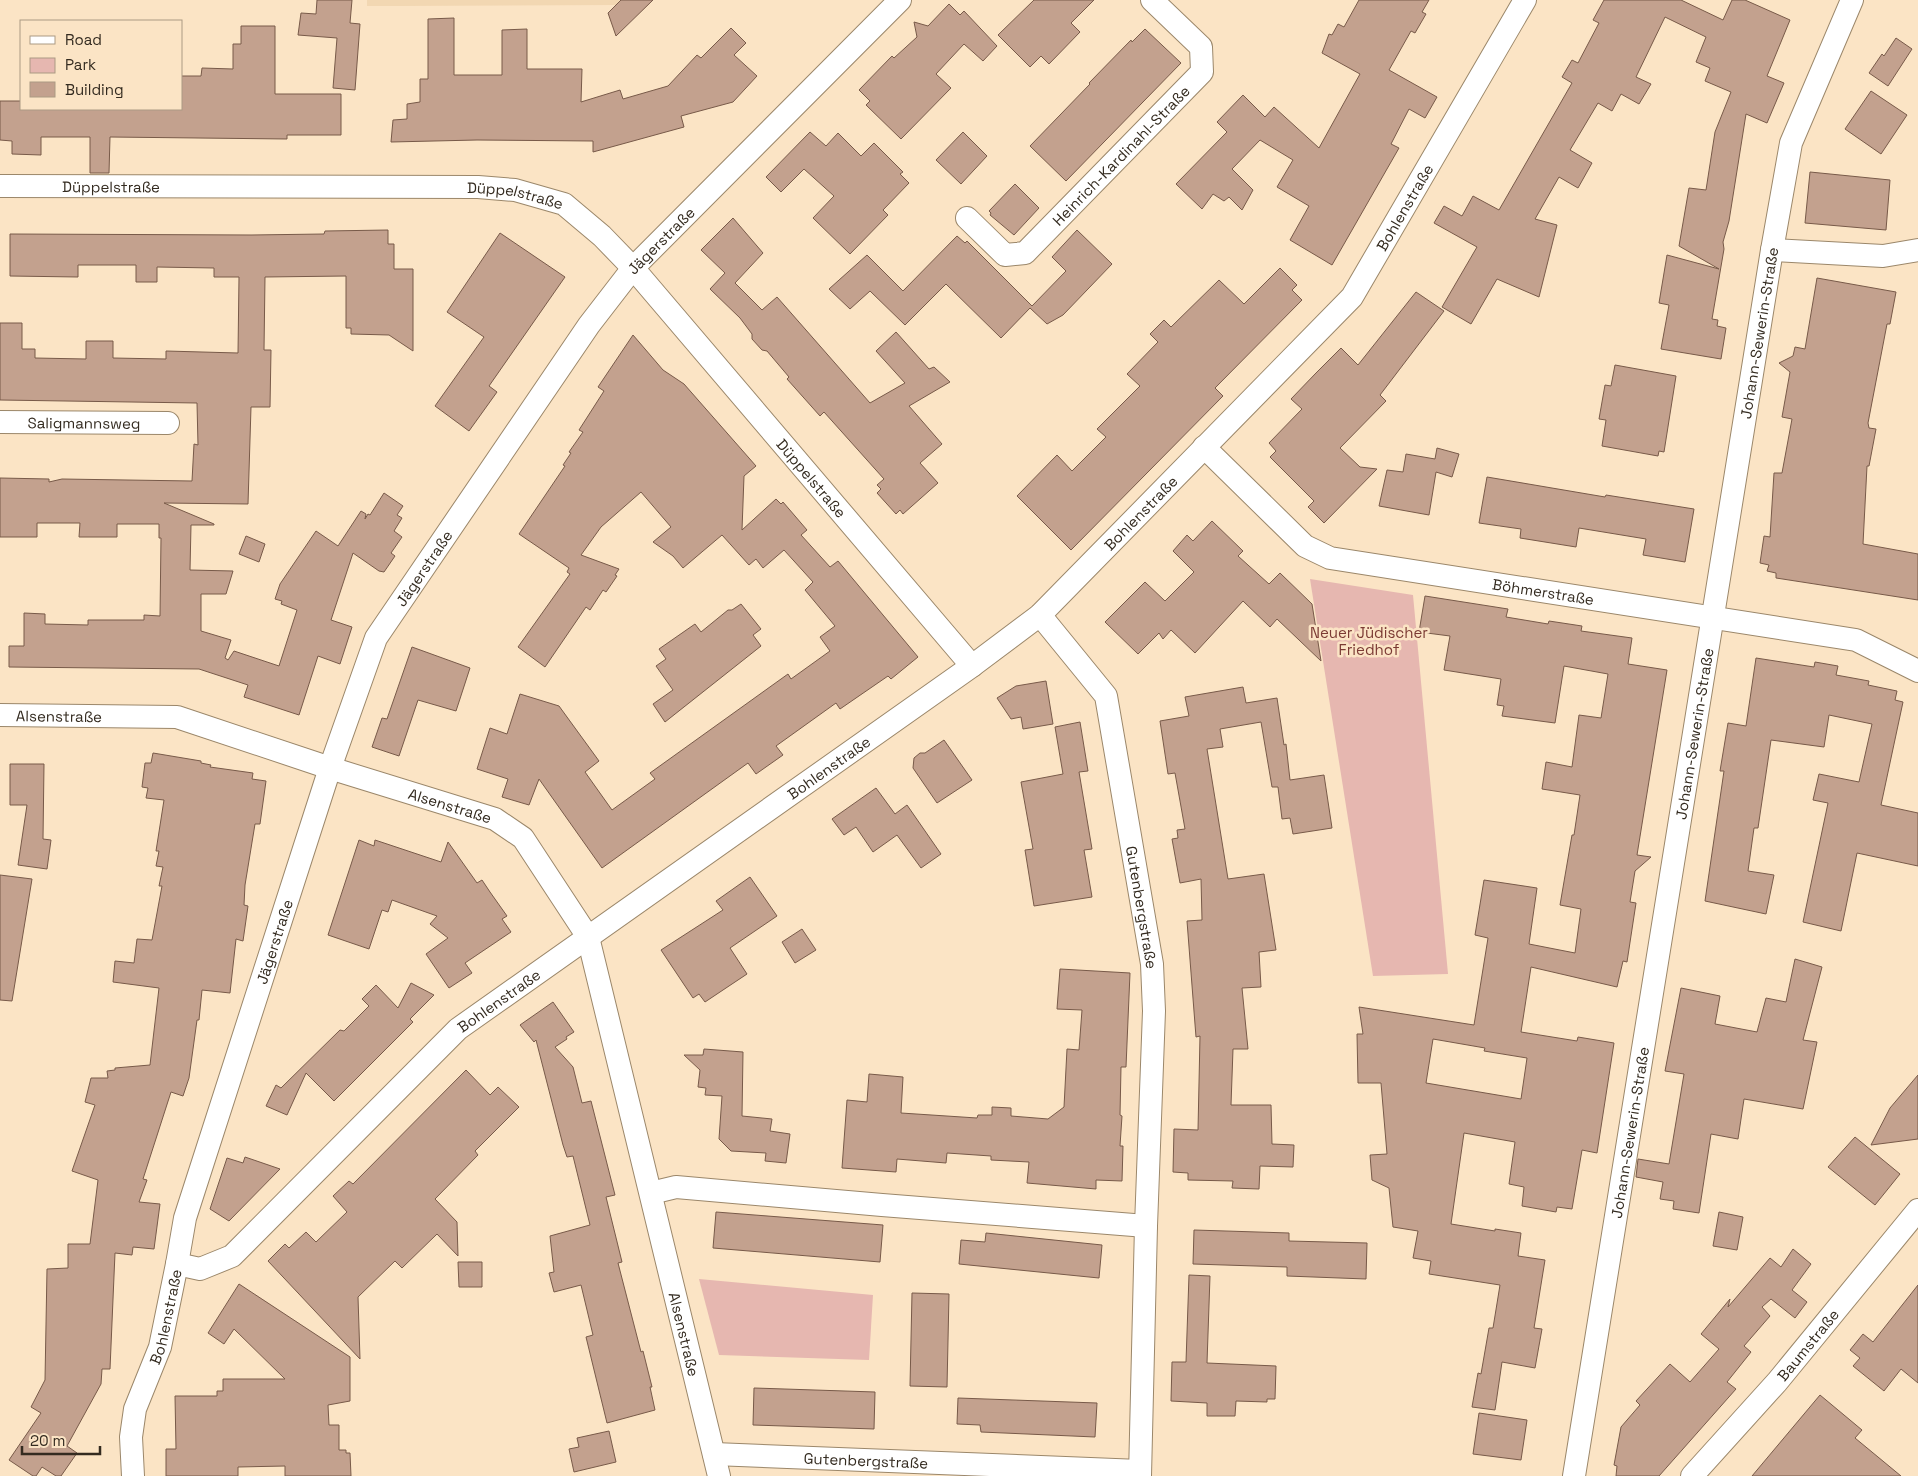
<svg xmlns="http://www.w3.org/2000/svg" width="1918" height="1476" font-family="'Space Grotesk',sans-serif">
<style>
.built{fill:#f2d7b2}
.green{fill:#e6b7b0}
.building{fill:#c3a18e;stroke:#785a49;fill-rule:evenodd}
.lines{fill:none;stroke-linecap:round;stroke-linejoin:round}
.street-casing{stroke:#9b876a;stroke-width:24}
.street{stroke:#fff;stroke-width:22}
.labels{text-anchor:middle;dominant-baseline:central;stroke-width:5;stroke-linejoin:round;paint-order:stroke}
.street-label{font-size:15px;fill:#342b20;stroke:#fbe4c5}
.park-label{font-size:15px;fill:#7b3a34;stroke:#fbe4c5}
</style>
<rect width="100%" height="100%" fill="#fbe4c5"/>
<path class="built" d="M367,0H620L616,5L397,6H367Z"/>
<g class="green">
<path d="M1310,579L1413,595L1448,974L1373,976Z"/>
<path d="M699,1279L873,1295L869,1360L719,1355Z"/>
</g>
<g class="building">
<path d="M317,0H352L350,23L360,24L355,90L333,88L337,38L298,35L301,13L316,14Z"/>
<path d="M621,0H653L616,36L608,13Z"/>
<path d="M1034,0H1094L1071,23L1080,32L1049,64L1041,56L1030,67L998,35Z"/>
<path d="M1359,0H1429L1422,12L1426,14L1415,33L1411,31L1389,70L1437,97L1425,118L1409,109L1391,144L1399,148L1332,265L1290,240L1309,206L1277,187L1293,160L1260,140L1232,169L1253,190L1242,210L1229,197L1224,201L1213,194L1202,209L1176,184L1227,132L1217,122L1243,95L1265,117L1274,107L1319,148L1360,74L1322,53L1329,34L1332,35L1338,24L1344,27Z"/>
<path d="M1604,0H1681L1723,20L1732,0H1745L1790,20L1767,76L1784,83L1767,123L1746,114L1729,221L1723,242L1724,249L1712,319L1718,320L1717,326L1726,328L1721,359L1661,349L1669,305L1659,303L1667,255L1719,269L1679,246L1689,188L1706,190L1715,132L1731,92L1705,81L1710,68L1696,62L1706,37L1665,17L1636,77L1651,84L1639,104L1621,94L1612,111L1598,103L1570,150L1592,163L1578,188L1559,177L1535,219L1557,225L1539,297L1497,279L1471,324L1442,307L1477,247L1434,223L1444,206L1462,216L1473,196L1499,210L1572,83L1562,77L1572,60L1578,63L1599,23L1593,20Z"/>
<path d="M949,4L960,15L964,11L997,46L983,61L964,44L936,74L951,88L901,139L866,105L870,101L859,90L892,56L894,58L917,37L914,22L928,26Z"/>
<path d="M454,18V75H502V30L527,29V69H582L581,102L620,90L623,99L668,86L697,55L701,58L731,28L746,43L734,55L757,76L733,102L681,116L684,127L593,152V141L477,140L391,142L393,120L407,119V104L420,102V79H428V19Z"/>
<path d="M241,26H275V94H341V135H287V139L110,137L109,173H90V137H41V155L12,154V141L0,140V101H21V109H181V76H201L202,68L233,69V44H241Z"/>
<path d="M1145,29L1181,63L1066,181L1030,146L1090,84L1089,83L1131,40L1132,42Z"/>
<path d="M1896,38L1912,49L1888,86L1869,73L1882,54L1884,56Z"/>
<path d="M1871,91L1907,115L1881,154L1845,129Z"/>
<path d="M810,132L826,146L838,133L861,156L874,143L903,172L900,174L909,183L883,210L888,215L850,254L813,218L834,196L804,169L781,192L766,177Z"/>
<path d="M963,132L987,156L961,184L936,160Z"/>
<path d="M1810,172L1890,180L1886,230L1805,223Z"/>
<path d="M1015,184L1039,208L1014,235L990,215L991,213L989,211Z"/>
<path d="M733,218L763,253L735,283L762,310L777,297L870,403L905,383L876,351L896,332L929,369L934,367L950,382L909,406L942,444L920,463L938,483L903,514L900,510L896,514L877,493L881,489L877,485L884,479L824,412L820,416L787,379L789,377L767,351L762,350L752,339V334L740,318L710,289L725,273L701,250Z"/>
<path d="M388,230V244H394V269H413V351L389,335L351,334V328H346V276L265,277L264,350H271L270,407H251L248,504L164,503L214,524V525H191L190,570L233,571L226,594H201V631L231,640L225,658L228,660L234,651L279,666L297,610L281,604L282,601L275,599L280,584L316,531L338,546L361,511L366,514L365,519L368,514L370,515L384,493L403,506L397,515L402,518L394,531L402,537L391,553L395,556L384,572L379,571L353,553L331,620L352,627L340,664L318,656L299,715L244,697L248,685L199,669L9,667V646H24V613L45,614V624L88,625V620H144V615L160,616L161,538H159V524H117V537H79L80,523H37V537H0V478L49,479V482L62,479L192,481L194,444L198,445L197,403L0,400V323H22V349H35V358L86,359V341H113V358L166,359V351L238,353L239,277H214V268L157,267V282H136V265H78V277L10,276V234L251,235L324,234L325,231Z"/>
<path d="M1077,230L1112,264L1063,315L1047,324L1030,308L1001,338L946,284L905,325L870,291L850,309L829,289L867,255L903,291L957,236L965,243L967,241L1032,306L1066,271L1052,257Z"/>
<path d="M500,233L565,277L489,386L497,392L469,431L435,406L484,337L447,312Z"/>
<path d="M1280,268L1297,285L1292,290L1302,300L1215,388L1223,396L1071,550L1017,496L1057,455L1072,471L1106,437L1097,429L1140,386L1127,374L1158,342L1150,334L1164,320L1171,327L1219,280L1244,304Z"/>
<path d="M1817,278L1896,292L1890,324H1887L1868,423L1869,428L1876,429L1869,466H1867L1863,544L1918,554V600L1776,578V573L1767,571L1769,565L1760,563L1764,536L1770,537L1774,473H1782L1792,419L1782,417L1790,372L1779,363L1793,356L1795,347L1805,349Z"/>
<path d="M1416,292L1444,311L1380,395L1386,401L1340,448L1360,467L1377,469L1324,523L1308,507L1314,501L1270,457L1276,451L1269,443L1302,409L1291,399L1316,373L1341,348L1358,365Z"/>
<path d="M633,335L663,370L684,384L756,466L744,476L742,530L776,499L781,504L783,502L807,530L801,535L830,567L838,561L918,657L891,679L888,676L840,709L836,703L776,746L783,755L756,774L748,763L602,868L539,779L529,805L502,797L508,779L477,769L490,728L507,734L520,694L559,706L599,761L585,772L612,810L655,779L650,773L788,674L791,679L830,651L820,637L835,626L805,590L813,582L784,550L763,568L756,559L749,565L722,535L683,568L673,556L653,542L671,527L641,492L601,527L581,555L619,569L615,575L617,576L606,592L603,590L590,610L586,607L545,667L518,647L570,574L567,572L569,568L519,534L565,466L563,465L571,453L569,452L583,432L579,430L604,391L598,387Z"/>
<path d="M1615,365L1676,376L1664,452L1659,451L1658,456L1602,446L1606,420L1599,419L1605,385L1611,386Z"/>
<path d="M1437,448L1459,454L1452,477L1436,472L1429,515L1379,506L1387,470L1403,472L1406,454L1435,459Z"/>
<path d="M1487,477L1605,497L1606,495L1694,509L1685,562L1643,555L1646,539L1579,528L1576,547L1520,538L1521,529L1479,523Z"/>
<path d="M1212,521L1243,551L1238,556L1269,584L1280,573L1312,604L1321,661L1277,619L1270,627L1243,601L1195,653L1171,630L1163,639L1159,633L1138,654L1105,622L1145,582L1165,601L1194,572L1173,551L1187,535L1193,541Z"/>
<path d="M246,536L265,544L259,562L239,554Z"/>
<path d="M1425,596L1508,609L1506,617L1548,624L1549,621L1582,626L1581,631L1632,638L1628,664L1667,670L1637,855L1651,857L1635,871L1630,902L1636,903L1627,962L1623,961L1617,987L1531,967L1521,1032L1577,1041L1578,1037L1614,1043L1597,1153L1582,1150L1572,1209L1557,1207L1556,1212L1522,1206L1524,1187L1509,1184L1515,1142L1464,1133L1451,1224L1495,1231V1229L1521,1233L1518,1256L1545,1260L1534,1328L1542,1329L1535,1368L1502,1362L1495,1410L1472,1407L1478,1373L1481,1374L1489,1328H1493L1500,1285L1429,1274L1431,1261L1413,1258L1418,1231L1393,1227L1389,1188L1372,1180L1370,1155L1387,1154L1381,1083H1358L1357,1034H1363L1359,1007L1474,1025L1488,938L1475,935L1484,880L1537,888L1529,944L1575,953L1581,909L1560,905L1572,835H1574L1580,795L1542,789L1546,762L1572,767L1579,715L1601,718L1608,674L1564,666L1555,723L1502,716L1504,706L1497,705L1501,679L1444,670L1450,636L1419,632ZM1433,1039L1485,1048L1484,1051L1527,1058L1521,1099L1426,1083Z"/>
<path d="M741,604L761,629L753,635L761,646L665,722L653,704L673,690L656,666L666,659L659,649L695,624L701,632L728,610H732Z"/>
<path d="M412,647L470,668L456,711L418,700L399,756L372,747L382,718L387,719Z"/>
<path d="M1756,658L1814,667L1815,662L1838,666L1836,675L1869,681L1868,685L1897,691L1895,700L1903,702L1881,805L1918,813V866L1857,853L1841,931L1803,922L1828,803L1813,800L1819,774L1859,782L1872,724L1829,715L1824,747L1771,740L1758,828H1754L1748,871L1774,875L1766,914L1705,901L1724,771H1720L1728,723L1746,726Z"/>
<path d="M1046,681L1053,724L1023,729L1021,717L1011,719L997,698L1016,686Z"/>
<path d="M1243,687L1246,703L1277,698L1284,745L1286,744L1290,780L1324,775L1332,828L1293,834L1290,818L1282,819L1278,787H1272L1261,722L1220,729L1223,747L1207,749L1228,879L1264,874L1276,950L1259,952L1261,987L1242,988L1248,1049H1233L1231,1105H1271L1272,1144L1294,1145L1293,1167L1260,1166L1259,1189L1232,1188L1233,1181L1188,1180V1173L1173,1172L1174,1129L1198,1130L1200,1036L1196,1037L1187,921L1202,920L1201,879L1180,883L1172,839L1178,838L1177,830L1185,829L1175,773L1168,774L1160,721L1189,716L1185,697Z"/>
<path d="M1080,722L1088,771L1079,772L1092,849L1084,850L1092,897L1034,906L1025,850L1033,849L1021,782L1063,774L1055,727Z"/>
<path d="M944,740L972,780L937,803L913,768L914,758L920,753H925Z"/>
<path d="M153,753L201,761V763L211,765L210,767L253,773L252,779L266,781L260,824H255L245,885L244,905L248,906L243,941L236,939L230,993L202,990L199,1020H197L189,1078L183,1096L171,1092L143,1179L147,1180L139,1202L160,1204L154,1249L133,1247L132,1255L115,1253L110,1369H102L101,1384L67,1446L77,1453L61,1476H56L42,1467L36,1476H33L9,1460L41,1413L31,1407L45,1380L47,1269L68,1268V1244H90L98,1180L72,1171L95,1105L85,1102L91,1078H108L107,1071L115,1070V1068L150,1065L159,988L113,982L115,961L134,963L137,939L152,940L162,886H159L163,867L156,866L159,851H156L164,800L146,798L148,788L142,787L145,763H151Z"/>
<path d="M10,764H44L43,839L51,840L47,869L18,865L27,805H10Z"/>
<path d="M876,788L895,814L907,805L941,854L921,868L897,835L873,852L856,827L844,835L832,819Z"/>
<path d="M359,840L374,846L375,840L441,862L448,842L477,883L482,880L490,892L507,916L502,919L511,932L465,963L472,973L449,988L426,954L448,938L430,924L437,916L392,900L388,912L382,910L369,949L328,935Z"/>
<path d="M0,875L32,879L12,1001L0,1000Z"/>
<path d="M750,877L777,916L730,948L747,974L705,1002L699,994L693,998L661,950L723,910L716,901Z"/>
<path d="M802,929L816,950L795,963L782,942Z"/>
<path d="M1795,959L1822,967L1803,1040L1817,1042L1803,1109L1744,1099L1738,1139L1711,1134L1699,1213L1673,1209L1674,1201L1660,1199L1663,1182L1636,1177L1638,1159L1669,1164L1684,1074L1665,1071L1681,988L1720,996L1715,1024L1757,1032L1766,998L1786,1002Z"/>
<path d="M1060,969L1130,973L1126,1067H1121L1120,1115L1122,1116L1120,1146H1123L1122,1181L1096,1180V1189L1027,1183L1029,1162L991,1160V1156L947,1153L946,1163L897,1159L896,1172L842,1168L847,1100L867,1102L869,1074L903,1077L901,1113L977,1118L978,1115H992V1107L1011,1108V1116L1048,1119L1064,1107L1067,1049L1079,1050L1082,1010L1057,1009Z"/>
<path d="M411,983L434,995L410,1019L413,1022L334,1101L306,1073L287,1115L266,1106L276,1085L281,1088L340,1030L344,1031L369,1006L362,999L376,985L398,1008Z"/>
<path d="M553,1002L574,1032L566,1037L567,1039L555,1047L573,1067L582,1103L591,1101L615,1195L606,1197L622,1262L618,1263L641,1352L643,1351L652,1387H650L655,1410L607,1423L586,1337L593,1335L581,1285L554,1292L549,1273L554,1272L550,1236L590,1225L573,1156L567,1157L563,1145L536,1040L534,1042L520,1025Z"/>
<path d="M704,1049L743,1052L742,1116L772,1119L770,1131L790,1134L786,1163L765,1161L766,1153L731,1151L719,1139L722,1096L705,1095L706,1088L698,1087L700,1070L684,1055H703Z"/>
<path d="M466,1070L490,1095L498,1087L519,1107L475,1151L478,1155L435,1199L457,1222L458,1256L437,1234L402,1268L395,1261L358,1297L360,1359L268,1261L285,1244L289,1248L306,1232L316,1242L347,1212L333,1196L349,1181L353,1184Z"/>
<path d="M1918,1075V1139L1871,1145L1890,1108Z"/>
<path d="M1855,1137L1900,1174L1875,1205L1828,1167Z"/>
<path d="M245,1157L280,1169L229,1221L210,1209L227,1158L243,1163Z"/>
<path d="M716,1212L883,1225L880,1262L713,1248Z"/>
<path d="M1719,1212L1743,1217L1737,1250L1713,1246Z"/>
<path d="M1194,1230L1289,1233V1241L1367,1243L1366,1279L1287,1276V1267L1193,1264Z"/>
<path d="M986,1233L1102,1245L1099,1278L959,1264L961,1240L985,1242Z"/>
<path d="M1793,1249L1811,1264L1792,1290L1807,1302L1795,1318L1771,1299L1762,1307L1770,1316L1744,1346L1751,1352L1727,1382L1736,1389L1659,1476H1616L1617,1466L1614,1465L1621,1427L1640,1405L1636,1401L1670,1364L1690,1382L1719,1349L1701,1334L1730,1299L1728,1307L1770,1258L1781,1267Z"/>
<path d="M458,1262H482V1287H459Z"/>
<path d="M1189,1275L1210,1276L1207,1363L1276,1366L1275,1399H1267V1402L1236,1401L1235,1416H1207V1403L1171,1401L1172,1362H1186Z"/>
<path d="M239,1284L350,1357V1401L328,1405L329,1425H339V1450H346V1453H350L351,1476H285V1466L238,1467V1476H166V1449H176L175,1396H217V1391H223V1379H285L234,1329L224,1344L208,1333Z"/>
<path d="M1918,1285V1383L1901,1369L1884,1391L1853,1366L1860,1358L1850,1350L1863,1334L1873,1342Z"/>
<path d="M912,1293L949,1294L947,1387L910,1386Z"/>
<path d="M754,1388L875,1392L874,1429L753,1425Z"/>
<path d="M1820,1395L1862,1430L1855,1438L1901,1476H1752Z"/>
<path d="M958,1398L1097,1403L1095,1437L981,1432L980,1425L957,1424Z"/>
<path d="M1479,1413L1527,1420L1521,1460L1473,1454Z"/>
<path d="M609,1431L616,1462L574,1472L569,1449L579,1447L577,1438Z"/>
</g>
<g class="lines">
<g class="street-casing">
<g id="street">
<path id="s1" d="M0,186L478,187L515,190L564,204L602,236L633,268L972,666"/>
<path id="s2" d="M967,218L1005,255L1025,253L1202,72L1201,47L1152,0"/>
<path d="M1772,250L1883,256L1918,250"/>
<path id="s3" d="M0,422L168,423"/>
<path id="s4" d="M1204,447L1305,546L1330,558L1856,640L1918,671"/>
<path id="s5" d="M1040,615L1106,696L1152,964L1154,1011L1146,1226L1140,1476"/>
<path id="s6" d="M0,715L177,717L330,768L495,819L523,838L588,937L719,1476"/>
<path d="M651,1193L676,1187L882,1205L1146,1226"/>
<path id="s7" d="M177,1264L200,1269L232,1256L458,1029L972,666L1040,615L1352,297L1525,0"/>
<path id="s8" d="M714,1454L1140,1471"/>
<path id="s9" d="M133,1476L131,1437L135,1409L160,1347L177,1264L185,1218L330,768L376,638L589,325L633,268L900,0"/>
<path id="s10" d="M1574,1476L1772,250L1791,143L1852,0"/>
<path id="s11" d="M1692,1476L1777,1382L1918,1210"/>
</g>
</g>
<use href="#street" class="street"/>
</g>
<g class="labels">
<g class="street-label">
<text stroke="none"><textPath href="#s2" startOffset="210">Heinrich-Kardinahl-Straße</textPath></text>
<text stroke="none"><textPath href="#s1" startOffset="111">Düppelstraße</textPath></text>
<text stroke="none"><textPath href="#s1" startOffset="516">Düppelstraße</textPath></text>
<text stroke="none"><textPath href="#s7" startOffset="1642">Bohlenstraße</textPath></text>
<text stroke="none"><textPath href="#s9" startOffset="1366">Jägerstraße</textPath></text>
<text stroke="none"><textPath href="#s10" startOffset="1158">Johann-Sewerin-Straße</textPath></text>
<text stroke="none"><textPath href="#s3" startOffset="84">Saligmannsweg</textPath></text>
<text stroke="none"><textPath href="#s1" startOffset="936">Düppelstraße</textPath></text>
<text stroke="none"><textPath href="#s7" startOffset="1236">Bohlenstraße</textPath></text>
<text stroke="none"><textPath href="#s9" startOffset="961">Jägerstraße</textPath></text>
<text stroke="none"><textPath href="#s4" startOffset="385">Böhmerstraße</textPath></text>
<text stroke="none"><textPath href="#s6" startOffset="59">Alsenstraße</textPath></text>
<text stroke="none"><textPath href="#s10" startOffset="752">Johann-Sewerin-Straße</textPath></text>
<text stroke="none"><textPath href="#s7" startOffset="832">Bohlenstraße</textPath></text>
<text stroke="none"><textPath href="#s6" startOffset="464">Alsenstraße</textPath></text>
<text stroke="none"><textPath href="#s5" startOffset="319">Gutenbergstraße</textPath></text>
<text stroke="none"><textPath href="#s9" startOffset="556">Jägerstraße</textPath></text>
<text stroke="none"><textPath href="#s7" startOffset="428">Bohlenstraße</textPath></text>
<text stroke="none"><textPath href="#s10" startOffset="348">Johann-Sewerin-Straße</textPath></text>
<text stroke="none"><textPath href="#s9" startOffset="165">Bohlenstraße</textPath></text>
<text stroke="none"><textPath href="#s6" startOffset="1072">Alsenstraße</textPath></text>
<text stroke="none"><textPath href="#s11" startOffset="175">Baumstraße</textPath></text>
<text stroke="none"><textPath href="#s8" startOffset="152">Gutenbergstraße</textPath></text>
</g>
<g class="park-label">
<text x="1369" y="632">Neuer Jüdischer<tspan x="1369" dy="17">Friedhof</tspan></text>
</g>
</g>
<rect x="20" y="20" width="162" height="90" fill="#fbe4c5" stroke="#ab9a83"/>
<rect x="30" y="36" width="25" height="8" fill="#ffffff" stroke="#ab9a83"/>
<text x="65" y="45" font-size="15" fill="#342b20">Road</text>
<rect x="30" y="58" width="25" height="15" fill="#e6b7b0" stroke="#ab9a83"/>
<text x="65" y="70" font-size="15" fill="#342b20">Park</text>
<rect x="30" y="82" width="25" height="15" fill="#c3a18e" stroke="#ab9a83"/>
<text x="65" y="95" font-size="15" fill="#342b20">Building</text>
<path d="M22 1446v8h78v-8" fill="none" stroke="#342b20" stroke-width="2.5"/>
<text x="30" y="1446" font-size="15" fill="#342b20" stroke="#fbe4c5" stroke-width="4" paint-order="stroke">20 m</text>
</svg>
